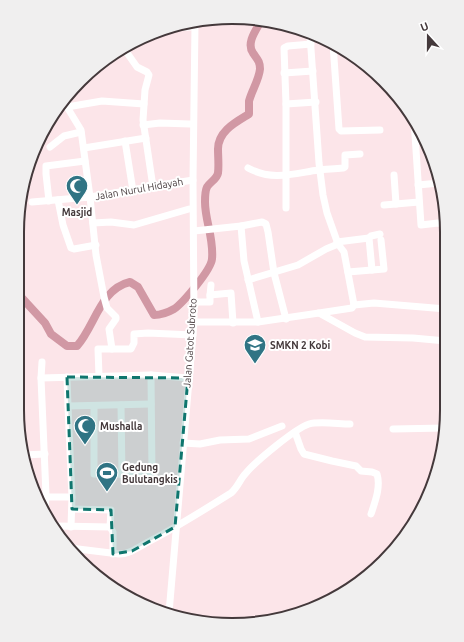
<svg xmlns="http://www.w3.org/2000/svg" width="464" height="642" font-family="Ubuntu,sans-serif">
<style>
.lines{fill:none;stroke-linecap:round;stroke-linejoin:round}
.river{stroke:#d198a4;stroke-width:8}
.minor{stroke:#fff;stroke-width:7}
.marked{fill:#0f766e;fill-opacity:0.2;stroke:#0f766e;stroke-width:3;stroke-dasharray:8 5;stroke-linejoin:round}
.labels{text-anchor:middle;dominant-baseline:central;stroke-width:4;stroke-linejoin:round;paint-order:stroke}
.street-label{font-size:10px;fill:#44393b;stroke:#fff}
.poi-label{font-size:10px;font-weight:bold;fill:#44393b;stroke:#fff;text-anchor:start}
.rim{fill:none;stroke:#44393b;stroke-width:2}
</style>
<rect width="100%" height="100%" fill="#fce5e9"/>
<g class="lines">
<path class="river" d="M19,297L22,298L45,323L51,334L67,346H77C95,326 100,289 130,282L138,287L154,315C162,315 167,313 174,309C183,303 211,270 212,259C214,238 205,221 205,202C205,198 205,191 207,187C210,182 217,179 218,173C219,165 218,157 218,149C218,131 236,122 249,114C249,110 249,105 249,101C252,90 259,80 260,69C260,61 257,59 253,53C246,43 256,30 261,21"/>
<g class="minor">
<path d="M167,28L191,27"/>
<path d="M310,35L319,163L323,195L327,213L338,244L344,252L354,305L352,308L319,313"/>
<path d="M333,44L339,129L341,131L380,130"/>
<path d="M125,50L137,67L147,72L149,75L145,90L143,120L153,187"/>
<path d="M284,73L313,71"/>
<path d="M64,102L81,130L90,197L193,180"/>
<path d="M286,104L316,102"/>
<path d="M67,107L102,101L144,104"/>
<path d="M414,120L421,225L438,223L445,225"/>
<path d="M143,125L160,123L190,124"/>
<path d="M125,141L133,191"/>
<path d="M50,147L64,136L81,132"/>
<path d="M84,148L146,138"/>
<path d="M248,168C272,181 292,174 318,170C326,169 334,169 343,168L345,167V155L360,154"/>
<path d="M394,175L396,204"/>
<path d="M418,185L439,183"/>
<path d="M58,200L63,225L71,248L74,249L96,245"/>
<path d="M49,201L46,174V166L85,161"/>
<path d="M32,202L90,197L96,255L104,297L107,308L116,317V319L109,329L112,349"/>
<path d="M384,205L419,202"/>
<path d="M286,208V104L284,48L288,46L311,44"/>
<path d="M93,223L111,222L134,225L189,209"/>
<path d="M241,226L244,261L258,322"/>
<path d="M194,231L241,226L262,222L266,224L268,232L274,273L286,319"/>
<path d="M369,238L372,270"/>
<path d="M337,242L369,238L371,236L380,234"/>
<path d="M348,272L384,269L381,240"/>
<path d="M248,280L298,265L326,249L338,244"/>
<path d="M210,295L211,285"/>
<path d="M194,302H210V295L231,293L233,323"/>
<path d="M354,305L374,303L446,309"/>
<path d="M190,322H258L319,313L355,333L365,337L413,338L446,341"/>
<path d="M99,376L98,349H131L134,343V334L148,333L193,335"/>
<path d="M67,377L68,406L151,404"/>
<path d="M41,378L42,362"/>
<path d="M121,405L122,475"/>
<path d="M68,406L72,497L71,527"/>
<path d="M94,406V474H152L151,375"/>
<path d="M393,429L445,428"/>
<path d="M295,432L301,449L304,454L332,461L356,466L361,471L372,472L377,474C381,487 375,502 371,514"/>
<path d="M183,443L200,444L220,440L249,439L282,426"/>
<path d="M23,455L45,454"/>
<path d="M46,497H72"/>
<path d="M45,512L46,495L41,378L151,375L188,378"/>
<path d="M58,526L110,527L111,510L72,509"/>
<path d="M110,527L113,532V554"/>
<path d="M70,548L119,554C130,554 139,547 148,542C177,527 204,510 231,493C238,487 240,479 246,473C256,461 296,428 309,424C319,421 339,424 350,424"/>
<path d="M169,613L194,322L193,180L195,24"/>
</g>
</g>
<path class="marked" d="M67,377L188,378L175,527L132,551L113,554L111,510L72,509Z"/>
<defs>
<g id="mosque-pin" transform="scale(1.15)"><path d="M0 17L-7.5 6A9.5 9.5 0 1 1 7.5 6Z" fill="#307484" stroke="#fff"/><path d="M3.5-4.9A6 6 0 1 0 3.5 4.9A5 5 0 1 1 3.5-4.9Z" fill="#fff"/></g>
<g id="school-pin" transform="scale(1.15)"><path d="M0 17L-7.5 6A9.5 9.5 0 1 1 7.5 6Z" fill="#307484" stroke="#fff"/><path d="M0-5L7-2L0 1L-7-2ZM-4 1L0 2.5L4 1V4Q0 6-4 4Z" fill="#fff"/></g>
<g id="stadium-pin" transform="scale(1.15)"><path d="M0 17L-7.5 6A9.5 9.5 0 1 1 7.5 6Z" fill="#307484" stroke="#fff"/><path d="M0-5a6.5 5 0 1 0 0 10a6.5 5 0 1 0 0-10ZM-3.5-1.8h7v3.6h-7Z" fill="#fff"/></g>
</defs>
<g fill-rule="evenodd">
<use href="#mosque-pin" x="77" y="186"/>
<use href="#school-pin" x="255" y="345"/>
<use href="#mosque-pin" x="85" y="426"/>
<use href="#stadium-pin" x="107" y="473"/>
</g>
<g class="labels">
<g class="street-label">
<text transform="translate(139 189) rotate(-10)">Jalan Nurul Hidayah</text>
<text transform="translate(190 343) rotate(-86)">Jalan Gatot Subroto</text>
</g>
<g class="poi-label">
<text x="77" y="212" text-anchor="middle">Masjid</text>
<text x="270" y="345">SMKN 2 Kobi</text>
<text x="100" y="426">Mushalla</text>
<text x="122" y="467">Gedung<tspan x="122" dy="12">Bulutangkis</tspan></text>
</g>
</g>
<path d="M0 0H464V642H0ZM232 24H232A208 208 0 0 1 440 232V410A208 208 0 0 1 232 618H232A208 208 0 0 1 24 410V232A208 208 0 0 1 232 24Z" fill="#f0efef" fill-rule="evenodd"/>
<path class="rim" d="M232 24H232A208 208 0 0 1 440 232V410A208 208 0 0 1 232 618H232A208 208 0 0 1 24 410V232A208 208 0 0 1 232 24Z"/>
<g transform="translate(428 36) rotate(339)" stroke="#ffffff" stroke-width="3" paint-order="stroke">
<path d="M0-3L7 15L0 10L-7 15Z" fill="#44393b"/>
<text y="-6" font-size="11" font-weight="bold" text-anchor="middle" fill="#44393b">U</text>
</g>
</svg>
